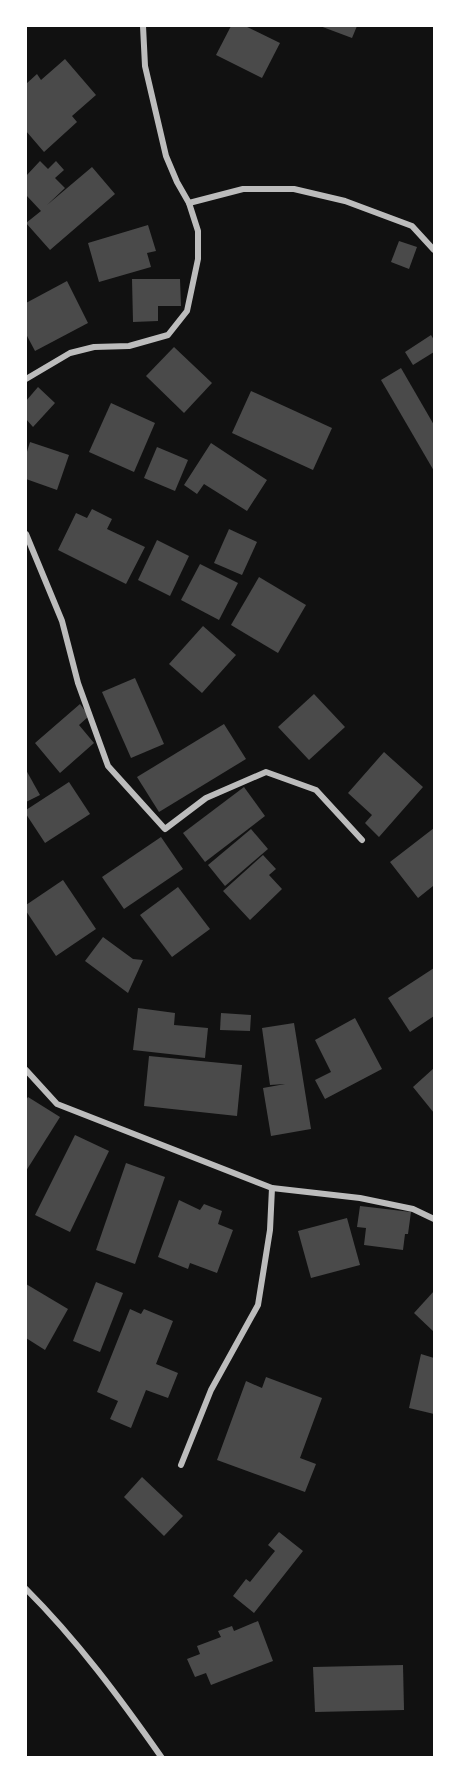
<svg xmlns="http://www.w3.org/2000/svg" width="460" height="1783" font-family="Georgia,serif">
<style>
.building{fill:#4a4a4a}
.lines{fill:none;stroke-linecap:round;stroke-linejoin:round}
.minor{stroke:#bcbcbc;stroke-width:6}
</style>
<rect width="100%" height="100%" fill="#111"/>
<g class="building">
<path d="M231,26H245L280,43L262,78L216,55Z"/>
<path d="M320,26H357L352,38Z"/>
<path d="M65,59L96,95L72,116L77,122L44,152L26,131V84L37,74L41,80Z"/>
<path d="M40,161L48,169L56,161L64,170L55,178L65,188L47,205L92,167L115,194L50,250L26,223L41,211L26,195V176Z"/>
<path d="M148,225L156,251L147,253L151,267L99,282L88,243Z"/>
<path d="M399,241L417,247L409,269L391,262Z"/>
<path d="M132,279H180L181,306H158V321L133,322Z"/>
<path d="M67,281L88,323L35,351L26,334V303Z"/>
<path d="M431,335L434,340V352L413,365L405,352Z"/>
<path d="M174,347L212,383L184,413L146,376Z"/>
<path d="M401,368L434,425V471L381,380Z"/>
<path d="M38,387L55,403L33,427L26,419V401Z"/>
<path d="M251,391L332,428L313,470L232,433Z"/>
<path d="M111,403L155,423L134,472L89,452Z"/>
<path d="M30,442L69,455L57,490L26,479V455Z"/>
<path d="M211,443L267,480L247,511L204,484L197,494L184,485Z"/>
<path d="M157,447L188,460L175,491L144,478Z"/>
<path d="M92,509L112,519L107,529L145,547L126,584L58,550L76,513L87,518Z"/>
<path d="M229,529L257,542L242,575L214,563Z"/>
<path d="M157,540L189,556L170,596L138,580Z"/>
<path d="M200,564L238,583L219,620L181,600Z"/>
<path d="M259,577L306,605L278,653L231,625Z"/>
<path d="M203,626L236,655L202,693L169,664Z"/>
<path d="M135,678L164,744L131,758L102,692Z"/>
<path d="M314,694L345,727L309,760L278,727Z"/>
<path d="M80,704L89,716L79,725L94,743L60,773L35,743Z"/>
<path d="M224,724L246,759L159,812L137,777Z"/>
<path d="M384,752L423,787L379,837L365,823L372,815L348,793Z"/>
<path d="M26,770L40,795L26,802Z"/>
<path d="M69,782L90,814L45,843L26,814V810Z"/>
<path d="M244,787L265,816L205,862L183,833Z"/>
<path d="M434,828V889L433,886L418,898L390,862Z"/>
<path d="M251,829L268,849L225,886L208,865Z"/>
<path d="M161,837L183,869L124,909L102,877Z"/>
<path d="M263,855L276,869L269,875L282,889L250,920L223,891Z"/>
<path d="M63,880L96,929L56,956L26,911V905Z"/>
<path d="M178,887L210,929L172,957L140,915Z"/>
<path d="M103,937L133,959L143,960L128,993L85,961Z"/>
<path d="M434,968V1016L410,1032L388,998Z"/>
<path d="M138,1008L175,1013L174,1025L208,1028L205,1058L133,1050Z"/>
<path d="M221,1013L251,1015L250,1031L220,1030Z"/>
<path d="M355,1018L382,1069L325,1099L315,1080L331,1072L315,1040Z"/>
<path d="M294,1023L311,1129L271,1136L263,1088L285,1084L270,1085L262,1028Z"/>
<path d="M149,1056L242,1065L237,1116L144,1106Z"/>
<path d="M434,1068V1113L413,1087Z"/>
<path d="M28,1097L60,1117L26,1171V1100Z"/>
<path d="M75,1135L109,1151L70,1232L35,1215Z"/>
<path d="M126,1163L165,1177L135,1264L96,1250Z"/>
<path d="M179,1200L200,1210L204,1204L222,1211L218,1224L233,1230L217,1273L190,1263L188,1269L158,1257Z"/>
<path d="M360,1206L411,1212L408,1234H405L403,1250L364,1245L366,1228L357,1227Z"/>
<path d="M347,1218L360,1265L311,1278L298,1231Z"/>
<path d="M96,1282L123,1293L100,1352L73,1341Z"/>
<path d="M26,1284L68,1309L45,1350L26,1338Z"/>
<path d="M434,1291V1332L414,1313Z"/>
<path d="M130,1309L141,1314L144,1309L173,1321L156,1364L178,1373L168,1398L146,1390L131,1428L110,1419L118,1401L97,1392Z"/>
<path d="M421,1354L434,1358V1414L409,1408Z"/>
<path d="M266,1377L322,1398L300,1458L316,1464L305,1492L217,1460L246,1381L262,1388Z"/>
<path d="M142,1477L183,1516L164,1536L124,1497Z"/>
<path d="M279,1532L303,1551L254,1613L233,1596L246,1579L250,1582L275,1551L268,1545Z"/>
<path d="M258,1621L273,1661L211,1685L206,1673L195,1677L187,1659L200,1654L197,1646L221,1637L218,1631L232,1626L234,1631Z"/>
<path d="M403,1665L404,1710L315,1712L313,1667Z"/>
</g>
<g class="lines">
<g class="minor">
<path d="M189,203L243,189H294L345,201L412,226L434,250"/>
<path d="M26,379L70,353L94,347L129,346L168,335L187,311L198,259V231L189,203L177,182L166,156L145,66L143,26"/>
<path d="M26,534L62,621L78,683L108,766L165,829L206,798L266,772L316,790L362,840"/>
<path d="M26,1070L57,1104L272,1188L360,1198L413,1209L434,1219"/>
<path d="M181,1465L211,1390L258,1305L270,1230L272,1188"/>
<path d="M26,1589C77,1640 120,1698 162,1758"/>
</g>
</g>
<rect width="460" height="1783" fill="none" stroke="#ffffff" stroke-width="54"/>
</svg>
